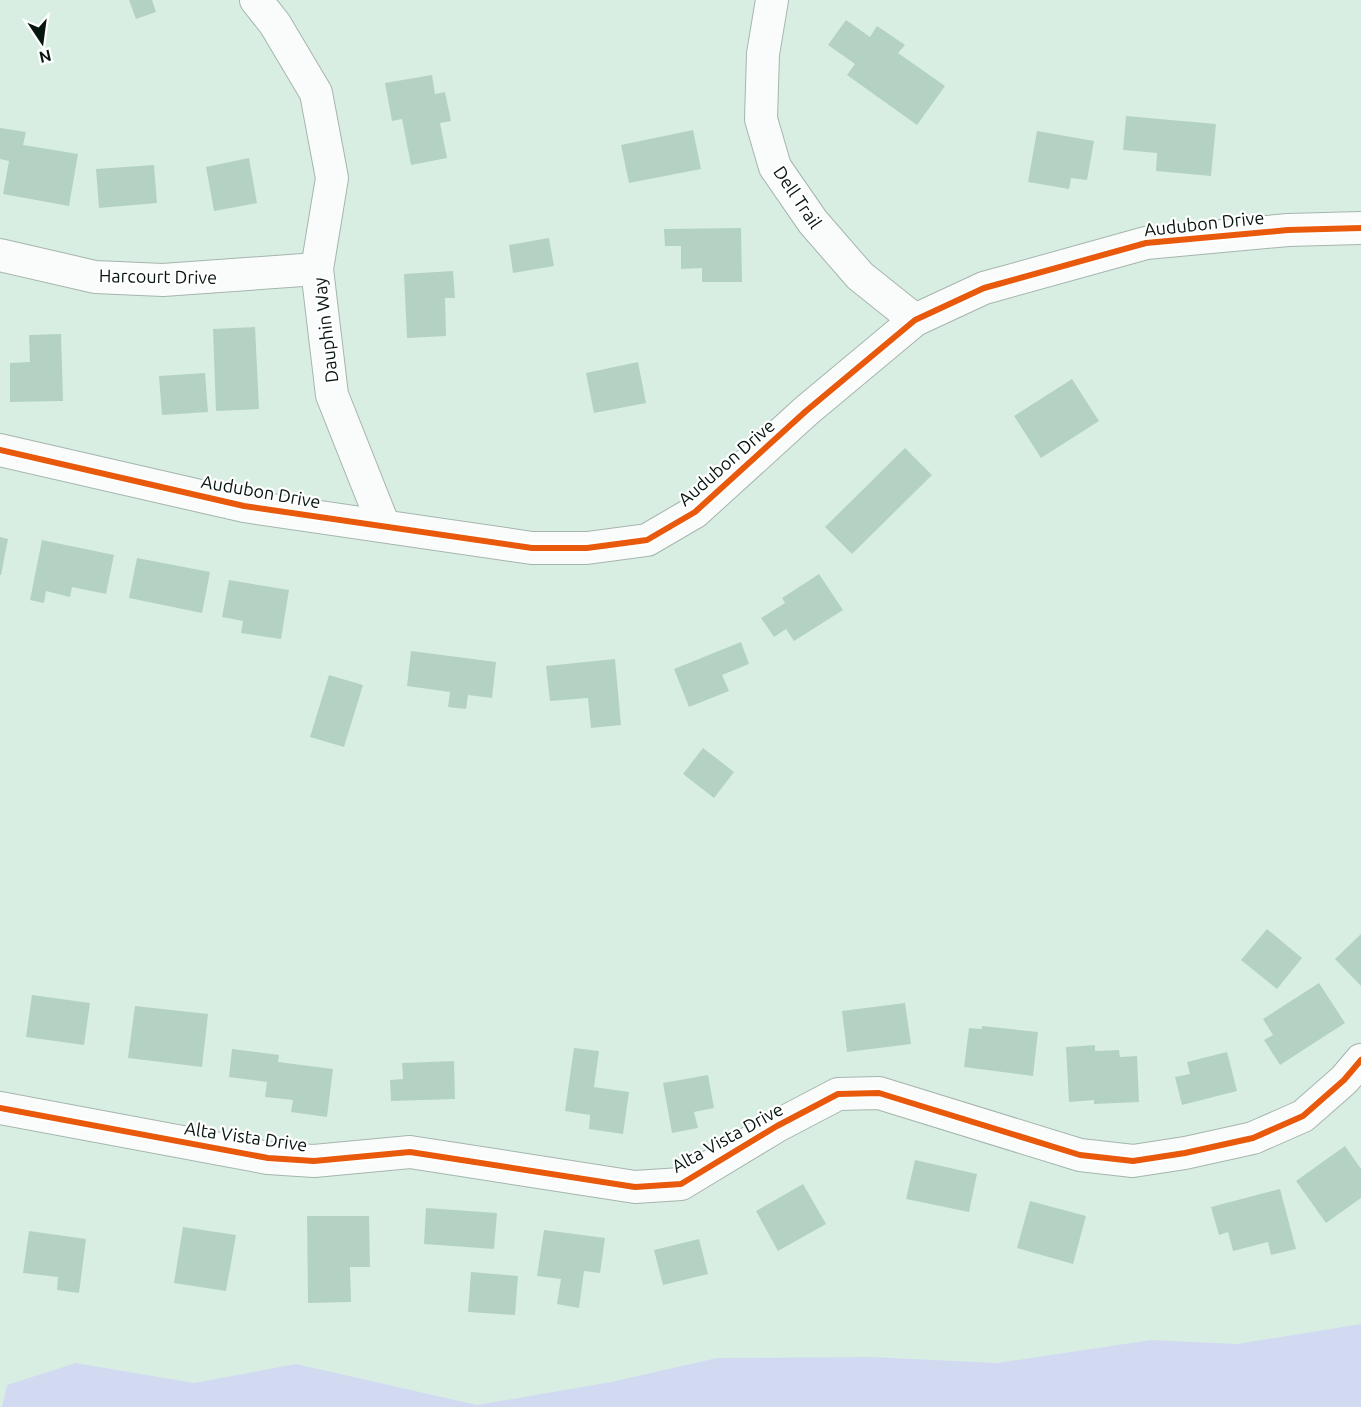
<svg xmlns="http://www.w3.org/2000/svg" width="1361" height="1407" font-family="Ubuntu,sans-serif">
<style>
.green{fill:#d2daf2}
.building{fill:#b4d2c4}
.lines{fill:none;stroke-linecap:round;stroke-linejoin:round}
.street-casing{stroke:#a5b5ad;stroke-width:34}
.street{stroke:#f9fcfb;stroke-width:32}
.cycleway-casing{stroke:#fff;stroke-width:10}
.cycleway{stroke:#e8590c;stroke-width:6}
.labels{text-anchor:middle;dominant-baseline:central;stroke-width:4.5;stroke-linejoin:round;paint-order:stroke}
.street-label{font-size:18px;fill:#081610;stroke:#fff}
</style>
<rect width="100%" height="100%" fill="#d9eee3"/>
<path class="green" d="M1361,1324V1407H2L7,1385L76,1363L194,1383L296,1364L477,1405L611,1382L717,1358L871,1357L997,1363L1151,1340L1237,1344Z"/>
<g class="building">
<path d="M129,0H152L156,12L136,19Z"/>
<path d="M846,20L870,37L877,26L905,45L898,53L945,86L917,125L847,75L855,64L828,45Z"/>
<path d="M432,75L435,94L445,92L451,121L440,123L447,158L411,165L402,119L392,121L385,83Z"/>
<path d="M1126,116L1216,124L1211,176L1156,171L1157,153L1123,150Z"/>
<path d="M0,128L26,132L23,145L78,154L69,206L3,194L9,161L0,159Z"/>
<path d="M693,130L701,169L629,183L621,145Z"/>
<path d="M1037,131L1094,141L1087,180L1071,178L1069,189L1028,182Z"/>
<path d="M249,158L257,203L214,211L206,167Z"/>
<path d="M154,165L157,203L99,208L96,169Z"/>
<path d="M741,228L742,282H702V268L681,269V246H665L664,229Z"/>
<path d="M549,238L554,266L513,273L509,245Z"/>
<path d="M453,271L455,298H445L446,336L407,338L404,274Z"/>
<path d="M255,327L259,409L216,411L213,329Z"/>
<path d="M61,334L63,401L10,402V363L30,362L29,335Z"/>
<path d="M638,362L646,403L594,413L586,373Z"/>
<path d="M205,373L208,412L162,415L159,376Z"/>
<path d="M1072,379L1099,421L1041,458L1014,416Z"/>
<path d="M905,448L932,475L852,554L825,527Z"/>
<path d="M0,537L8,539L1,575H0Z"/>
<path d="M42,540L114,555L106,594L72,587L70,597L46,591L44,603L30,600Z"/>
<path d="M137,558L210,572L202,613L129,598Z"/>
<path d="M819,574L843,610L794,641L786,629L774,637L761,618L785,603L782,598Z"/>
<path d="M229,580L289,590L281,639L241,633L243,621L222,617Z"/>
<path d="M741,642L749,664L722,675L729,691L689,707L674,669Z"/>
<path d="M411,651L496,662L492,698L468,695L466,709L448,707L450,692L407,686Z"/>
<path d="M615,659L621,725L591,728L588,698L550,701L546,666Z"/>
<path d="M329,675L363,685L344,747L310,737Z"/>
<path d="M703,748L734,772L714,798L683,774Z"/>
<path d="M1267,929L1302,958L1277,989L1241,960Z"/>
<path d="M1361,934V986L1335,959Z"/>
<path d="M1319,983L1345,1023L1280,1065L1264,1040L1273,1035L1263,1019Z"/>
<path d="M32,995L90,1003L84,1045L26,1037Z"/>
<path d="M905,1003L911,1044L847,1052L842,1011Z"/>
<path d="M135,1006L208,1014L202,1067L128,1058Z"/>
<path d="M982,1026L1038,1032L1033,1076L964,1067L969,1028L982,1029Z"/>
<path d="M1095,1045V1051L1119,1050L1120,1057L1137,1056L1139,1102L1094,1104V1100L1069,1102L1066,1047Z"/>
<path d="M574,1048L599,1051L594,1087L629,1092L623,1134L589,1129L590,1115L565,1111Z"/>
<path d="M232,1049L279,1055L278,1062L333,1069L327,1117L291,1112L293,1100L265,1097L267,1082L229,1077Z"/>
<path d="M1227,1052L1237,1091L1182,1105L1175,1077L1190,1074L1187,1062Z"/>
<path d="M454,1061L455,1099L391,1101L390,1080L403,1079L402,1063Z"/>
<path d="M708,1075L714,1108L694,1112L698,1128L672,1133L663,1083Z"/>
<path d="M1345,1146L1361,1169V1198L1326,1223L1296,1181Z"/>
<path d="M915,1160L977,1174L969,1212L906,1199Z"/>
<path d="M803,1184L826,1224L778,1251L756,1211Z"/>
<path d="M1280,1189L1296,1249L1271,1255L1268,1242L1233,1251L1228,1232L1219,1235L1211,1207Z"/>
<path d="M1030,1201L1086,1216L1073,1264L1017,1248Z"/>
<path d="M426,1208L497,1213L494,1249L424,1244Z"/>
<path d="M307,1216H369L370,1267H350L351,1302L308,1303Z"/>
<path d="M183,1227L236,1235L226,1291L174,1283Z"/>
<path d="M544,1230L605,1238L600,1273L584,1271L579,1308L557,1304L561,1279L537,1276Z"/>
<path d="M29,1231L86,1239L79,1293L57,1290L58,1277L23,1273Z"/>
<path d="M699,1239L708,1274L663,1285L654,1250Z"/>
<path d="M471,1272L518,1276L515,1315L468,1312Z"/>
</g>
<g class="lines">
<g class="street-casing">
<g id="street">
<path d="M256,0L275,24L316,93L332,178L317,269L332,395L384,526"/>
<path d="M772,0L763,54L761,119L775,167L813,222L860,276L915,320"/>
<path d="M0,255L95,277L163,280L317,269"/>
<path d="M0,450L244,506L532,548H587L647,540L695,512L806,411L915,320L984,288L1146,243L1288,230L1361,228"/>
<path d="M0,1108L268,1158L314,1161L410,1152L635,1187L681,1184L777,1126L838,1094L879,1093L1080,1155L1133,1161L1185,1153L1253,1138L1303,1116L1344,1080L1361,1060"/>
</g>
</g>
<use href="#street" class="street"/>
<g class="cycleway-casing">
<g id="cycleway">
<path d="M0,450L244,506L532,548H587L647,540L695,512L806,411L915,320L984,288L1146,243L1288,230L1361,228"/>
<path d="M0,1108L268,1158L314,1161L410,1152L635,1187L681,1184L777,1126L838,1094L879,1093L1080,1155L1133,1161L1185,1153L1253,1138L1303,1116L1344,1080L1361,1060"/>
</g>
</g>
<use href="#cycleway" class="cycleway"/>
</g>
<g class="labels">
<g class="street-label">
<text transform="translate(798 197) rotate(56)">Dell Trail</text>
<text transform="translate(1204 223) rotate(-6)">Audubon Drive</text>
<text transform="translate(158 276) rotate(1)">Harcourt Drive</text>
<text transform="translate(325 330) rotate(-97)">Dauphin Way</text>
<text transform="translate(726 462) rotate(-41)">Audubon Drive</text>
<text transform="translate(261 491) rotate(10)">Audubon Drive</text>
<text transform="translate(246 1136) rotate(8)">Alta Vista Drive</text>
<text transform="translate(727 1137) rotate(-29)">Alta Vista Drive</text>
</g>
</g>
<g transform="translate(42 42) rotate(167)" stroke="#ffffff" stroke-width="4.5" paint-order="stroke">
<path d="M0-4.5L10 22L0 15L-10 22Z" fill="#081610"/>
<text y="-9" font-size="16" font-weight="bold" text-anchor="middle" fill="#081610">N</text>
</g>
</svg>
